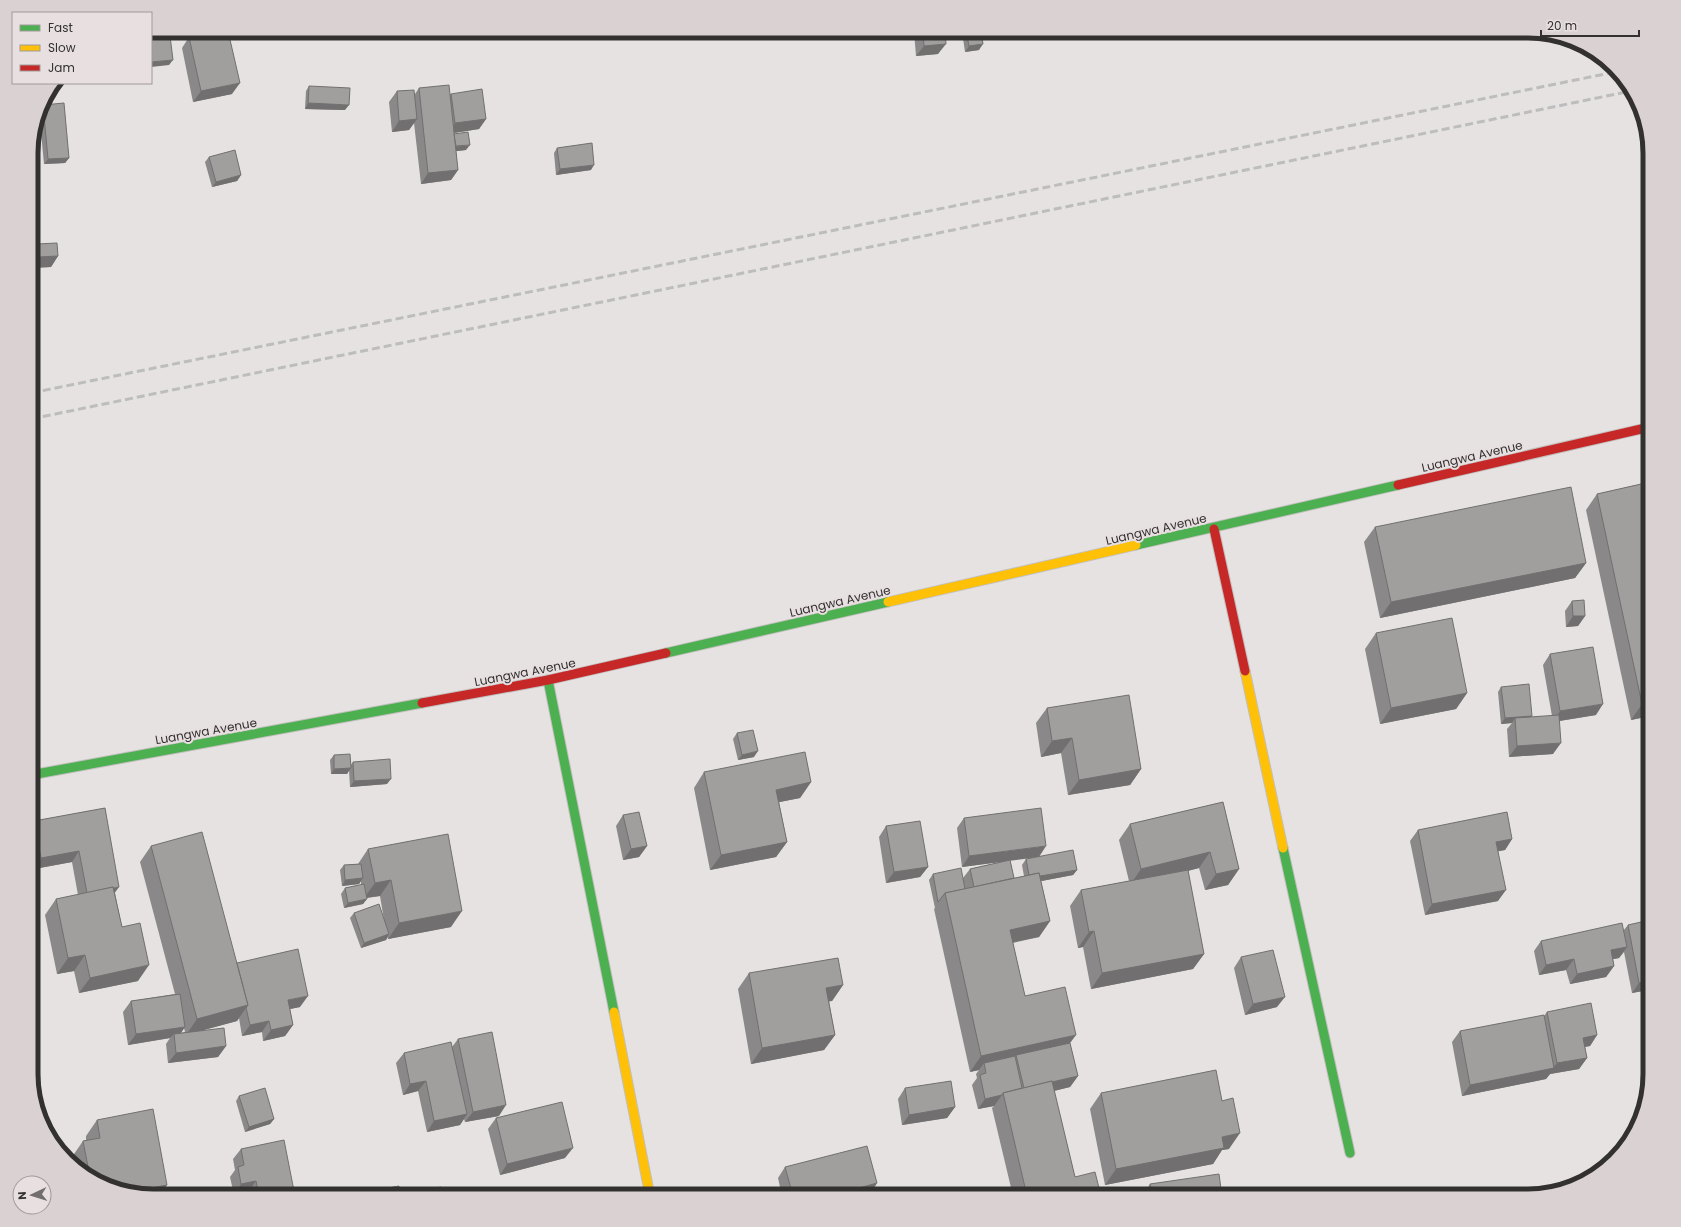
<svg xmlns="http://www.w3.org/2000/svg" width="1681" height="1227" font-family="Poppins,sans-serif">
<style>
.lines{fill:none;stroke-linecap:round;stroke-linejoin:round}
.fast-casing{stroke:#c2bfbf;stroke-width:11}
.slow-casing{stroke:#c2bfbf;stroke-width:11}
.jam-casing{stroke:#c2bfbf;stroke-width:11}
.fast{stroke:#4caf50;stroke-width:9}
.slow{stroke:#ffc107;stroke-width:9}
.jam{stroke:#c62828;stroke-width:9}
.rail{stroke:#bdbdbd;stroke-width:3;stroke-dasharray:8 4;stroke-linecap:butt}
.wall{fill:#8a8888;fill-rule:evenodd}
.shaded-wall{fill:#716f6f}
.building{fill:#a19e9e;stroke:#716f6f}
.labels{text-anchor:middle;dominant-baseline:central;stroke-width:4;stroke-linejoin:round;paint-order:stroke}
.street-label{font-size:12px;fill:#333030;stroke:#e8e0e0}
.rim{fill:none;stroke:#333030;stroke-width:5}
</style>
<rect width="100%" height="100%" fill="#e6e2e2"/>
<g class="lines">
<g class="fast-casing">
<g id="fast">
<path d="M1136,545L1398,485"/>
<path d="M666,653L888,602"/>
<path d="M548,680L614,1012"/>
<path d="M31,775L422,703"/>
<path d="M1283,848L1350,1153"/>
</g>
</g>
<g class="slow-casing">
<g id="slow">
<path d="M888,602L1136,545"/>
<path d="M1245,671L1283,848"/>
<path d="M614,1012L650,1196"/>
</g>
</g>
<g class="jam-casing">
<g id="jam">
<path d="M1398,485L1650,427"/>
<path d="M1214,529L1245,671"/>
<path d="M422,703L548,680L666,653"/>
</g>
</g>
<use href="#fast" class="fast"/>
<use href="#slow" class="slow"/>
<use href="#jam" class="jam"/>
<g class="rail">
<path d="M31,393L1615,72"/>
<path d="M31,419L1631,91"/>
</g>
</g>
<g class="wall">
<path d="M914,31H945L938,54L916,56Z"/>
<path d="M962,31H981L979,50L965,52Z"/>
<path d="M189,37L232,94L193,102L182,48Z"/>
<path d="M309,86L345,110L305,109L306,91Z"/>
<path d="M419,88L450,94H451L486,119L479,129L454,133L466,150L456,151L458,170L451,180L421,184L414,123L409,130L392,132L389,102L397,91L415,94Z"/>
<path d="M43,105L69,158L65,163L44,164L39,111Z"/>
<path d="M557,148L591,170L556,175L554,153Z"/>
<path d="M209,157L241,175L237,181L212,187L205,162Z"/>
<path d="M37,244L58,256L51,267L31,268V252Z"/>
<path d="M1650,482V716L1631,720L1586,510L1597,494Z"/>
<path d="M1375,527L1586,563L1575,578L1380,618L1364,542Z"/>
<path d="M1572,601L1585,616L1578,626L1566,627L1565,611Z"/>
<path d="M1376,633L1467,693L1456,709L1380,724L1365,649Z"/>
<path d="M1550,654L1596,715L1559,721L1553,754L1509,757L1507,729L1512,723L1501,724L1498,692L1501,687L1531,717L1552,716L1543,665Z"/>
<path d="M1047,708L1141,769L1130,785L1068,795L1061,753L1041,757L1036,723Z"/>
<path d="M737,733L754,757L738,760L733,739Z"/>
<path d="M334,755L350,766L353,762L387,784L350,787L349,770L347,774H331L330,760Z"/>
<path d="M704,772L811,782L800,798L779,802L787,842L776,857L710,870L694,788Z"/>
<path d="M1223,802L1239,869L1228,885L1205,890L1199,868L1188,871L1204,954L1193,969L1091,989L1083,947L1078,948L1070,906L1081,890L1129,881L1119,840L1130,824Z"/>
<path d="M105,808L115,893L122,927L138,981L79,993L74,971L57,974L45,915L56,899L78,895L72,862L34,869L31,855V825L34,821Z"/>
<path d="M623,815L647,846L639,857L623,860L616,826Z"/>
<path d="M964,818L1010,860L1014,878L1024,876L1022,865L1026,859L1077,870L1073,875L1041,881L1050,921L1039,937L1013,943L1025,996L1070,1043L1078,1076L1070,1087L1054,1091L1075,1177L1101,1196H1013L992,1108L994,1106L978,1109L972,1085L977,1078L976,1074L979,1070L970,1072L934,909L935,908L929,880L933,874L963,878L970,869L1006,861L962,867L957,828Z"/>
<path d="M886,826L928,867L920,877L886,883L879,837Z"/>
<path d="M1418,830L1512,839L1505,850L1498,851V901L1425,915L1410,841Z"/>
<path d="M151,846L237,963L300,1007L290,1009L293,1025L285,1036L263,1041L262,1032L242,1036L239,1018L237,1021L203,1030L226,1046L218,1057L168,1063L166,1044L170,1038L128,1045L123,1012L131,1001L175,994L140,862ZM184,1028L185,1032L181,1033Z"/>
<path d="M368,849L451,927L388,939V937L386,940L361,948L350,918L354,913L384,920L380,896L367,898L363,904L344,908L341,894L345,888L361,885V881L359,884L342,886L340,870L344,865L358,864Z"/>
<path d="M1650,920V987L1648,990L1632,993L1624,952L1619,958L1613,959L1614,966L1606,977L1570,984L1566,970L1539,975L1534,951L1541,941L1623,931L1628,925Z"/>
<path d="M1241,957L1277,1007L1245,1015L1234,968Z"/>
<path d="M749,973L843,985L832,1001H829L835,1035L824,1050L751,1064L738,989Z"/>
<path d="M1547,1012L1597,1035L1590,1046L1585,1047L1587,1058L1579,1069L1550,1074L1546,1079L1462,1096L1452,1042L1460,1031L1544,1016Z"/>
<path d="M458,1039L499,1116L465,1122L464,1119L460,1125L427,1132L418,1091L403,1095L396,1063L404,1053L452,1047Z"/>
<path d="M905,1088L955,1107L947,1118L902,1125L898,1099Z"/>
<path d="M1101,1093L1229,1149L1222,1150L1213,1164L1105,1185L1090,1109Z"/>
<path d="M239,1096L274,1119L270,1124L245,1132L236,1101Z"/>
<path d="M496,1118L565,1158L500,1175L488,1129Z"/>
<path d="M97,1120L167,1185L159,1196H153L114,1189L79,1171L73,1164L72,1157L83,1141L86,1140V1136Z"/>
<path d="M241,1149L295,1196H249L248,1192L234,1195L230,1177L235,1170L233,1159Z"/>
<path d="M785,1167L877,1183L870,1194L862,1196H782L778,1178Z"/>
<path d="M1150,1184L1222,1196H1143V1195Z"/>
</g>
<g class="shaded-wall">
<path d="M946,44L938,54L916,56L924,46Z"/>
<path d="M983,44L979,50L965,52L969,46Z"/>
<path d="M173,60L169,65L151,67V62Z"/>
<path d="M240,83L232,94L193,102L201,91Z"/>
<path d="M308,103L349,105L345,110L305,109Z"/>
<path d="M417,119L409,130L392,132L399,121Z"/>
<path d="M486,119L479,129L447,134L455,123Z"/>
<path d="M470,145L466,150L449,152L453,147Z"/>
<path d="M69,158L65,163L44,164L48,159Z"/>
<path d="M594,165L591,170L556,175L560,169Z"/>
<path d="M458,170L451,180L421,184L428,173Z"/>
<path d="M241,175L237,181L212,187L216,182Z"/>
<path d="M35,184L31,190V185Z"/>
<path d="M58,256L51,267L31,268V267L38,257Z"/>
<path d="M1586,563L1575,578L1380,618L1391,602Z"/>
<path d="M1573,616H1585L1578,626L1566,627Z"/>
<path d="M1467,693L1456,709L1380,724L1391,708Z"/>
<path d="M1650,702V716L1631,720L1642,704Z"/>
<path d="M1603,704L1596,715L1553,722L1560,711Z"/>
<path d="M1532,716L1528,721L1515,718L1512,723L1501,724L1505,718Z"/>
<path d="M1072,738L1061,753L1041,757L1052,741Z"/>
<path d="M1561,743L1553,754L1509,757L1517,746Z"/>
<path d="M758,751L754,757L738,760L742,755Z"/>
<path d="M351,768L347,774H331L334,769Z"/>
<path d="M1141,769L1130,785L1068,795L1079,780Z"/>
<path d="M391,779L387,784L350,787L354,781Z"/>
<path d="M811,782L800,798L765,805L776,790Z"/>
<path d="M1512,839L1505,850L1489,853L1496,842Z"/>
<path d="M787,842L776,857L710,870L721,855Z"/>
<path d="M647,846L639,857L623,860L631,849Z"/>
<path d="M1046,846L1039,857L962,867L969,856Z"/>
<path d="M79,851L72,862L34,869L41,858Z"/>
<path d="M1210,852L1199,868L1130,885L1141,869Z"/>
<path d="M928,867L920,877L886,883L894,872Z"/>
<path d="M1239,869L1228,885L1205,890L1216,874Z"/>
<path d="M1077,870L1073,875L1026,884L1030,878Z"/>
<path d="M363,878L359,884L342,886L345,880Z"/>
<path d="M391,880L380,896L364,898L375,883Z"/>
<path d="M119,887L111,898L87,893Z"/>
<path d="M1506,890L1498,901L1425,915L1432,904Z"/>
<path d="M367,899L363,904L344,908L348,903Z"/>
<path d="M462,911L451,927L388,939L399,923Z"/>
<path d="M1050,921L1039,937L999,945L1010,930Z"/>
<path d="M1094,931L1083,947L1078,948L1089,932Z"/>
<path d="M389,934L386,940L361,948L364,943Z"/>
<path d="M1627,947L1619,958L1603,961L1611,950Z"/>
<path d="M1204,954L1193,969L1091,989L1102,973Z"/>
<path d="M85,955L74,971L57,974L68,958Z"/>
<path d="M1574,959L1566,970L1539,975L1546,965Z"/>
<path d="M149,965L138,981L79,993L90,978Z"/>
<path d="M1614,966L1606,977L1570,984L1577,974Z"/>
<path d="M1650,977V987L1648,990L1632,993L1639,983Z"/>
<path d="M843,985L832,1001L816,1004L826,988Z"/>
<path d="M308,996L300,1007L280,1011L288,1000Z"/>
<path d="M1285,997L1277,1007L1245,1015L1253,1004Z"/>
<path d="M248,1005L237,1021L186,1035L197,1019Z"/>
<path d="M269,1021L262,1032L242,1036L250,1025Z"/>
<path d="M293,1025L285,1036L263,1041L271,1030Z"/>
<path d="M185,1027L178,1037L174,1034L170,1038L128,1045L136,1034Z"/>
<path d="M835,1035L824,1050L751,1064L762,1048Z"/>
<path d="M1076,1035L1065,1050L1016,1055L1011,1062L984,1063L979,1070L970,1072L981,1056Z"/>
<path d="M1597,1035L1590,1046L1576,1048L1583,1038Z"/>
<path d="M226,1046L218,1057L168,1063L176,1053Z"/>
<path d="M1587,1058L1579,1069L1550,1074L1546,1079L1462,1096L1470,1085L1553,1068L1557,1063Z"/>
<path d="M1078,1076L1070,1087L1016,1100L1024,1089Z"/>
<path d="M426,1081L418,1091L403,1095L410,1084Z"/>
<path d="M1002,1095L994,1106L978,1109L985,1099Z"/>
<path d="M506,1105L499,1116L465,1122L473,1112Z"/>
<path d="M955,1107L947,1118L902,1125L909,1115Z"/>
<path d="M467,1114L460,1125L427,1132L434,1121Z"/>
<path d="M274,1119L270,1124L245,1132L249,1127Z"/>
<path d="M1240,1133L1229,1149L1222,1150L1213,1164L1105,1185L1116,1169L1222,1137Z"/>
<path d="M573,1148L565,1158L500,1175L507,1164Z"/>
<path d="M256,1181L248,1192L234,1195L241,1184Z"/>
<path d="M109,1182L106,1186L102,1183Z"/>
<path d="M877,1183L870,1194L862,1196H854L859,1188Z"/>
<path d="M167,1185L159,1196H153L130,1192Z"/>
</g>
<g class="building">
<path d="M216,31H228L240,83L201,91L189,37Z"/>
<path d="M923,31H945L946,44L924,46Z"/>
<path d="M966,31H981L983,44L969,46Z"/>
<path d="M170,36L173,60L151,62V38Z"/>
<path d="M449,85L458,170L428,173L419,88Z"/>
<path d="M309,86L350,88L349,105L308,103Z"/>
<path d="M482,89L486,119L455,123L451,94Z"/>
<path d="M414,90L417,119L399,121L397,91Z"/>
<path d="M64,103L69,158L48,159L43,105Z"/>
<path d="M468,132L470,145L456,146L454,134Z"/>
<path d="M592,143L594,165L560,169L557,148Z"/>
<path d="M235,150L241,175L216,182L209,157Z"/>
<path d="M31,162L35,184L31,185Z"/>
<path d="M57,243L58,256L38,257L37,244Z"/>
<path d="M1650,482V702L1642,704L1597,494Z"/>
<path d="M1571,487L1586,563L1391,602L1375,527Z"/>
<path d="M1584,600L1585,616H1573L1572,601Z"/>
<path d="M1452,618L1467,693L1391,708L1376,633Z"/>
<path d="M1593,647L1603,704L1560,711L1550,654Z"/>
<path d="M1529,684L1532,716L1505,718L1501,687Z"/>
<path d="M1129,695L1141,769L1079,780L1072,738L1052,741L1047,708Z"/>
<path d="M1559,715L1561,743L1517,746L1515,718Z"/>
<path d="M753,730L758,751L742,755L737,733Z"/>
<path d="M805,752L811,782L776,790L787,842L721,855L704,772Z"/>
<path d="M350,754L351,768L334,769V755Z"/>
<path d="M390,759L391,779L354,781L353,762Z"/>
<path d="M1223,802L1239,869L1216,874L1210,852L1141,869L1130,824Z"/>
<path d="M105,808L119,887L114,888L113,887L87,893L79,851L41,858L34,821Z"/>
<path d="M1041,808L1046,846L969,856L964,818Z"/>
<path d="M639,812L647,846L631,849L623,815Z"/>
<path d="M1507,812L1512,839L1496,842L1506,890L1432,904L1418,830Z"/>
<path d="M920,821L928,867L894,872L886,826Z"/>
<path d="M202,832L248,1005L197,1019L151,846Z"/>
<path d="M448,834L462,911L399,923L391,880L375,883L368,849Z"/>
<path d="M1073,850L1077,870L1040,876L1039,873L1029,875L1026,859Z"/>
<path d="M1010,860L1014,878L974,887L970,869Z"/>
<path d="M361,864L363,878L345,880L344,865Z"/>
<path d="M961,868L965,889L945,893L938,902L933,874Z"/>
<path d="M1188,870L1204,954L1102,973L1094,931L1089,932L1081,890Z"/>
<path d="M1039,873L1050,921L1010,930L1025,996L1065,987L1076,1035L981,1056L945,893Z"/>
<path d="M364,884L367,899L348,903L345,888Z"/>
<path d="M113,887L122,927L140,923L149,965L90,978L85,955L68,958L56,899Z"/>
<path d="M379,904L389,934L364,943L354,913Z"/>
<path d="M1650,920V980L1639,983L1628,925Z"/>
<path d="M1622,923L1627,947L1611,950L1614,966L1577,974L1574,959L1546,965L1541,941Z"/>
<path d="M298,949L308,996L288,1000L293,1025L271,1030L269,1021L250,1025L246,1008L248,1005L237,963Z"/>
<path d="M1273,950L1285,997L1253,1004L1241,957Z"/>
<path d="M838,958L843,985L826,988L835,1035L762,1048L749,973Z"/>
<path d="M180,994L185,1027L136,1034L131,1001Z"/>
<path d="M1591,1003L1597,1035L1583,1038L1587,1058L1557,1063L1547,1012Z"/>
<path d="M1544,1015L1554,1068L1470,1085L1460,1031Z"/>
<path d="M224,1028L226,1046L176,1053L174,1034Z"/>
<path d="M492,1032L506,1105L473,1112L458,1039Z"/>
<path d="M451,1042L467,1114L434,1121L426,1081L410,1084L404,1053Z"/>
<path d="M1070,1043L1078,1076L1052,1082V1081L1024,1088L1016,1055Z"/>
<path d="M1015,1056L1022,1088L1003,1093L1002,1095L985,1099L980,1075L986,1073L984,1063Z"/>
<path d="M1216,1070L1222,1101L1233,1098L1240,1133L1222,1137L1224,1148L1116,1169L1101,1093Z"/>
<path d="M951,1081L955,1107L909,1115L905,1088Z"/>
<path d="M1052,1081L1075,1177L1095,1172L1101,1196H1027L1003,1093Z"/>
<path d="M265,1088L274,1119L249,1127L239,1096Z"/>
<path d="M562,1102L573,1148L507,1164L496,1118Z"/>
<path d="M153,1109L167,1185L130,1192L114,1189L110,1188L109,1182L102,1183L90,1177L83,1141L100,1138L97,1120Z"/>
<path d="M284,1140L295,1196H259L256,1181L241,1184L238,1167L244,1165L241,1149Z"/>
<path d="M867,1146L877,1183L859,1188L862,1196H793L785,1167Z"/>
<path d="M1219,1174L1222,1196H1152L1150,1184Z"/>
<path d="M399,1186L400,1196H344Z"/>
<path d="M441,1187L443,1196H405V1194Z"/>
</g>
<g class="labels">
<g class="street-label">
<text transform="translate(1472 456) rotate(-13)">Luangwa Avenue</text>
<text transform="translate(1156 529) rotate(-13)">Luangwa Avenue</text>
<text transform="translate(840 601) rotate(-13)">Luangwa Avenue</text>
<text transform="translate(525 672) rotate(-11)">Luangwa Avenue</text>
<text transform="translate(206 731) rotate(-10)">Luangwa Avenue</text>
</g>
</g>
<path d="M0 0H1681V1227H0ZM153 38H1528A115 115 0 0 1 1643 153V1074A115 115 0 0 1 1528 1189H153A115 115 0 0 1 38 1074V153A115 115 0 0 1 153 38Z" fill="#dad2d2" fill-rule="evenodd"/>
<path class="rim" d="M153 38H1528A115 115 0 0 1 1643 153V1074A115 115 0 0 1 1528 1189H153A115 115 0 0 1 38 1074V153A115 115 0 0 1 153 38Z"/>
<rect x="12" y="12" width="140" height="72" fill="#e8e0e0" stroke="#a09a9a"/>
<rect x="20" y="25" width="20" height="6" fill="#4caf50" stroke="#a09a9a"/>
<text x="48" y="32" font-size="12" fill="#333030">Fast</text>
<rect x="20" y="45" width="20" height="6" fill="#ffc107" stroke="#a09a9a"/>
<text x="48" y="52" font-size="12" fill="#333030">Slow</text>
<rect x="20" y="65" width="20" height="6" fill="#c62828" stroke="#a09a9a"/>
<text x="48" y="72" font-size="12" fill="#333030">Jam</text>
<g transform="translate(32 1195) rotate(266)"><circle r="19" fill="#e8e0e0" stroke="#a09a9a"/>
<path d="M0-3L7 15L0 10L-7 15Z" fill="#726e6e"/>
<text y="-6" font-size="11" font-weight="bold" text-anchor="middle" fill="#333030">N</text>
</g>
<path d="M1541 30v6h98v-6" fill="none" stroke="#333030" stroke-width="2"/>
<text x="1547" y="30" font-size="12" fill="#333030" stroke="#e8e0e0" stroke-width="3" paint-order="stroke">20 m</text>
</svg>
